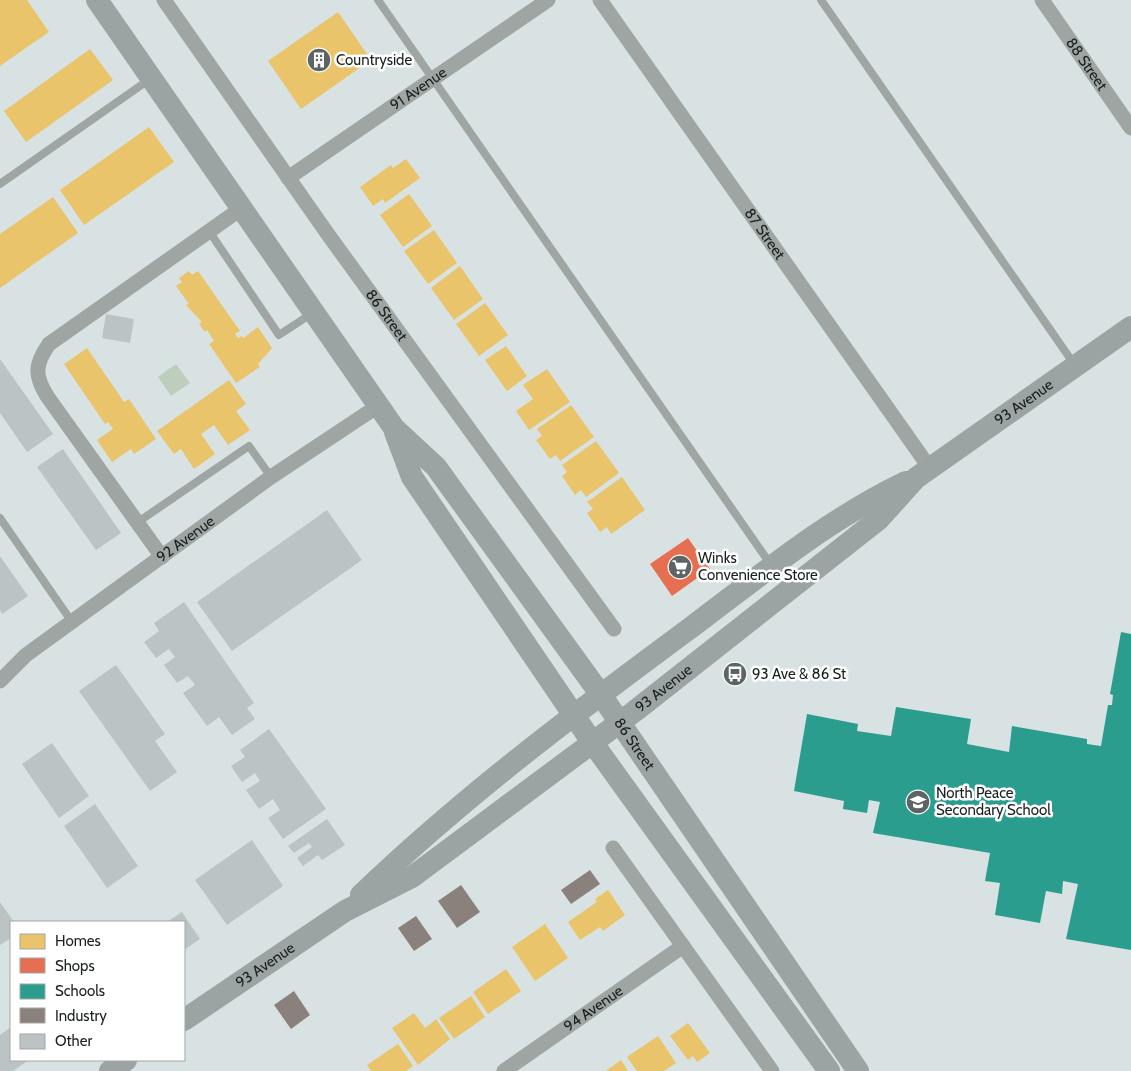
<svg xmlns="http://www.w3.org/2000/svg" width="1131" height="1071" font-family="Cabin,sans-serif">
<style>
.green{fill:#bdcebc}
.homes{fill:#e9c46a}
.shops{fill:#e76f51}
.schools{fill:#2a9d8f}
.industry{fill:#8a817c}
.building{fill:#bcc3c5}
.lines{fill:none;stroke-linecap:round;stroke-linejoin:round}
.lane{stroke:#9ea5a2;stroke-width:8}
.street{stroke:#9ea5a2;stroke-width:15}
.secondary{stroke:#9ba4a2;stroke-width:22}
.labels{text-anchor:middle;dominant-baseline:central;stroke-width:5;stroke-linejoin:round;paint-order:stroke}
.poi-label{font-size:15px;fill:#1a2020;stroke:#fff;text-anchor:start}
.street-label{font-size:15px;fill:#1a2020;stroke:#fff}
</style>
<rect width="100%" height="100%" fill="#d9e2e3"/>
<path class="green" d="M176,364L190,383L171,396L158,377Z"/>
<g class="homes">
<path d="M0,0H27L49,32L0,66Z"/>
<path d="M338,12L371,60L301,109L268,61Z"/>
<path d="M90,49L113,80L26,142L4,111Z"/>
<path d="M149,127L174,162L84,225L60,190Z"/>
<path d="M406,159L420,178L385,203L383,199L373,206L360,187L391,165L393,168Z"/>
<path d="M409,194L432,226L403,247L380,215Z"/>
<path d="M53,197L78,233L0,288V234Z"/>
<path d="M434,230L457,263L428,284L404,251Z"/>
<path d="M460,266L483,299L454,320L431,288Z"/>
<path d="M189,271L192,275L198,271L240,331L235,334L238,338L242,336L243,338L258,327L272,348L258,364L260,367L236,383L209,344L214,341L207,330L205,332L199,324L202,322L186,305L189,304L176,286L182,282L179,278Z"/>
<path d="M485,303L508,335L479,356L456,324Z"/>
<path d="M506,346L527,376L507,391L485,360Z"/>
<path d="M87,348L124,402L129,399L156,439L134,454L131,449L112,462L97,440L113,429L108,422L105,424L64,364Z"/>
<path d="M547,369L570,402L529,430L516,411L533,399L523,385Z"/>
<path d="M229,380L246,404L236,411L250,430L228,445L214,425L201,434L215,454L194,469L181,449L174,454L157,431Z"/>
<path d="M571,405L594,437L560,461L556,455L550,459L536,440L542,436L537,429Z"/>
<path d="M596,441L619,473L586,497L581,490L575,495L562,476L567,472L562,465Z"/>
<path d="M622,477L645,510L611,534L607,527L600,532L587,513L593,509L587,502Z"/>
<path d="M608,890L625,915L603,931L600,927L580,940L568,922L597,902L595,899Z"/>
<path d="M545,924L568,958L535,981L512,947Z"/>
<path d="M506,969L521,991L488,1014L473,992Z"/>
<path d="M471,996L485,1017L454,1039L439,1018Z"/>
<path d="M414,1013L425,1028L436,1019L450,1039L418,1065L392,1028Z"/>
<path d="M688,1023L710,1053L697,1062L693,1056L688,1060L670,1036Z"/>
<path d="M658,1036L676,1063L664,1071H637L627,1057Z"/>
<path d="M398,1044L413,1066L406,1071H371L367,1065Z"/>
<path d="M621,1060L628,1071H606Z"/>
</g>
<path class="shops" d="M688,538L710,569L672,596L650,564Z"/>
<path class="schools" d="M1121,632L1131,634V950L1066,939L1078,884L1063,881L1062,894L1046,891L1040,923L995,915L1000,883L985,881L990,853L873,833L880,802L869,800L867,813L843,809L844,801L794,791L807,714L858,724L857,731L891,736L896,707L971,719L967,744L1009,752L1012,726L1087,739V744L1101,746L1108,705H1112L1113,695L1110,694Z"/>
<g class="industry">
<path d="M590,870L600,884L571,904L561,890Z"/>
<path d="M461,885L480,912L457,928L438,901Z"/>
<path d="M416,916L432,939L414,951L398,928Z"/>
<path d="M294,991L310,1015L291,1029L274,1005Z"/>
</g>
<g class="building">
<path d="M106,314L134,319L130,343L102,338Z"/>
<path d="M0,359L53,434L27,452L0,413Z"/>
<path d="M63,449L121,533L96,550L37,467Z"/>
<path d="M327,510L362,560L232,651L197,602Z"/>
<path d="M0,556L28,596L2,614L0,610Z"/>
<path d="M184,602L254,703L247,708L255,719L232,735L219,717L207,726L183,693L195,685L188,676L177,683L164,665L175,657L169,649L156,658L144,642L159,631L154,623Z"/>
<path d="M116,665L165,734L155,741L177,772L150,791L79,691Z"/>
<path d="M269,729L326,809L283,839L268,818L280,810L273,799L259,809L246,790L260,781L255,773L242,782L231,766L245,757L240,750Z"/>
<path d="M52,743L89,796L59,818L22,764Z"/>
<path d="M95,804L138,866L107,888L64,826Z"/>
<path d="M327,819L345,845L322,860L318,855L303,866L297,858L312,847L309,843L294,853L288,846Z"/>
<path d="M252,840L283,886L227,925L195,880Z"/>
<path d="M0,902L14,922H11V938L0,945Z"/>
<path d="M182,912L200,939L184,950V922H167Z"/>
<path d="M11,1027V1060H29L13,1071H0V1035Z"/>
</g>
<g class="lines">
<g class="lane">
<path d="M378,0L771,565"/>
<path d="M821,0L1074,364"/>
<path d="M0,184L150,79"/>
<path d="M209,231L279,335L311,314"/>
<path d="M0,518L72,622"/>
<path d="M138,522L249,446L271,477"/>
</g>
<g class="street">
<path id="s1" d="M164,0L327,233L614,629"/>
<path id="s2" d="M600,0L929,467"/>
<path id="s3" d="M1042,0L1131,128"/>
<path id="s4" d="M288,178L548,0"/>
<path d="M162,557L47,396C34,375 35,364 49,344L242,208"/>
<path id="s5" d="M0,681L26,655L271,477L378,406"/>
<path d="M613,848L772,1071"/>
<path id="s6" d="M504,1071L683,946"/>
</g>
<g class="secondary">
<path id="s7" d="M97,0L394,428L436,467L601,695L858,1071"/>
<path d="M395,432L412,477L465,555L592,742L829,1071"/>
<path d="M361,895C464,796 578,711 693,626C761,575 828,519 906,482"/>
<path id="s8" d="M184,1020L345,911L412,877L635,711L879,519L916,478L1131,327"/>
<path d="M110,1071L126,1060"/>
</g>
</g>
<defs>
<g id="building-disc" transform="scale(1.25)"><circle r="9.5" fill="#5d6464" stroke="#fff"/><path d="M-4-6H4V6H1V3H-1V6H-4ZM-2.5-4.3h1.7v1.8h-1.7ZM.8-4.3h1.7v1.8H.8ZM-2.5-1h1.7V.8h-1.7ZM.8-1h1.7V.8H.8Z" fill="#fff"/></g>
<g id="supermarket-disc" transform="scale(1.25)"><circle r="9.5" fill="#5d6464" stroke="#fff"/><path d="M-6-5.5h2.5l.6 2H6L4.5 2H-2.5L-4.4-4H-6ZM-1.5 3.2a1.3 1.3 0 1 0 .1 0ZM3 3.2a1.3 1.3 0 1 0 .1 0Z" fill="#fff"/></g>
<g id="bus-disc" transform="scale(1.25)"><circle r="9.5" fill="#5d6464" stroke="#fff"/><path d="M-5-6H5V4H4V6H2V4H-2V6H-4V4H-5ZM-3.5-4V0h7V-4ZM-3.5 1.2v1.5H-2V1.2ZM2 1.2v1.5H3.5V1.2Z" fill="#fff"/></g>
<g id="school-disc" transform="scale(1.25)"><circle r="9.5" fill="#5d6464" stroke="#fff"/><path d="M0-5L7-2L0 1L-7-2ZM-4 1L0 2.5L4 1V4Q0 6-4 4Z" fill="#fff"/></g>
</defs>
<g fill-rule="evenodd">
<use href="#building-disc" x="319" y="60"/>
<use href="#supermarket-disc" x="680" y="567"/>
<use href="#bus-disc" x="735" y="674"/>
<use href="#school-disc" x="918" y="802"/>
</g>
<g class="labels">
<g class="poi-label">
<text x="336" y="60">Countryside</text>
<text x="698" y="558">Winks<tspan x="698" dy="17">Convenience Store</tspan></text>
<text x="752" y="674">93 Ave &amp; 86 St</text>
<text x="936" y="793">North Peace<tspan x="936" dy="17">Secondary School</tspan></text>
</g>
<g class="street-label">
<text stroke="none"><textPath href="#s3" startOffset="78">88 Street</textPath></text>
<text stroke="none"><textPath href="#s4" startOffset="158">91 Avenue</textPath></text>
<text stroke="none"><textPath href="#s2" startOffset="286">87 Street</textPath></text>
<text stroke="none"><textPath href="#s1" startOffset="386">86 Street</textPath></text>
<text stroke="none"><textPath href="#s8" startOffset="1045">93 Avenue</textPath></text>
<text stroke="none"><textPath href="#s5" startOffset="234">92 Avenue</textPath></text>
<text stroke="none"><textPath href="#s8" startOffset="584">93 Avenue</textPath></text>
<text stroke="none"><textPath href="#s7" startOffset="919">86 Street</textPath></text>
<text stroke="none"><textPath href="#s8" startOffset="98">93 Avenue</textPath></text>
<text stroke="none"><textPath href="#s6" startOffset="109">94 Avenue</textPath></text>
</g>
</g>
<rect x="10" y="921" width="175" height="140" fill="#ffffff" stroke="#a3a6a6"/>
<rect x="20" y="934" width="25" height="15" fill="#e9c46a" stroke="#a3a6a6"/>
<text x="55" y="946" font-size="15" fill="#1a2020">Homes</text>
<rect x="20" y="958" width="25" height="15" fill="#e76f51" stroke="#a3a6a6"/>
<text x="55" y="971" font-size="15" fill="#1a2020">Shops</text>
<rect x="20" y="984" width="25" height="15" fill="#2a9d8f" stroke="#a3a6a6"/>
<text x="55" y="996" font-size="15" fill="#1a2020">Schools</text>
<rect x="20" y="1008" width="25" height="15" fill="#8a817c" stroke="#a3a6a6"/>
<text x="55" y="1021" font-size="15" fill="#1a2020">Industry</text>
<rect x="20" y="1034" width="25" height="15" fill="#bcc3c5" stroke="#a3a6a6"/>
<text x="55" y="1046" font-size="15" fill="#1a2020">Other</text>
</svg>
